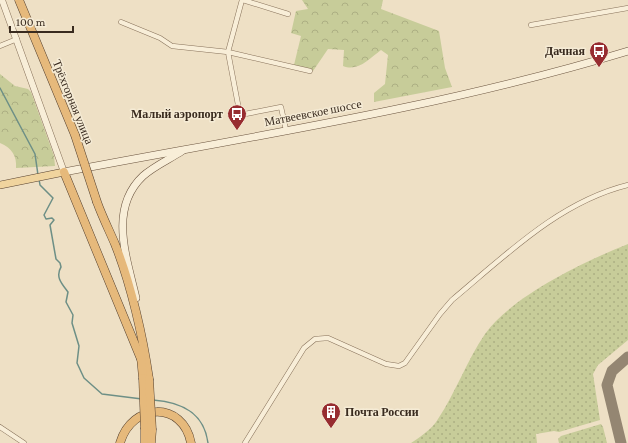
<svg xmlns="http://www.w3.org/2000/svg" width="628" height="443" font-family="'Crimson Pro',serif">
<style>
.grass{fill:url(#grass-dots)}
.forest{fill:url(#forest-crowns)}
.lines{fill:none;stroke-linecap:round;stroke-linejoin:round}
.stream{stroke:#6d8f86;stroke-width:1.5}
.taxiway{stroke:#948672;stroke-width:11}
.minor-casing{stroke:#88725b;stroke-width:5.5}
.tertiary-casing{stroke:#88725b;stroke-width:7}
.secondary-casing{stroke:#6a533e;stroke-width:8}
.primary-casing{stroke:#56412f;stroke-width:8}
.trunk-casing{stroke:#56412f;stroke-width:9}
.minor{stroke:#f8eed8;stroke-width:4.5}
.tertiary{stroke:#f8eed8;stroke-width:6}
.secondary{stroke:#f8eed8;stroke-width:7}
.primary{stroke:#f0d49e;stroke-width:7}
.trunk{stroke:#e6b97b;stroke-width:8}
.trunk-bridge-casing{stroke:#56412f;stroke-width:9;stroke-linecap:butt}
.trunk-bridge{stroke:#e6b97b;stroke-width:8}
.labels{text-anchor:middle;dominant-baseline:central;stroke-width:3;stroke-linejoin:round;paint-order:stroke}
.poi-label{font-size:12px;font-weight:bold;fill:#392b1f;stroke:#f5ebd5;text-anchor:end}
.street-label{font-size:12px;fill:#392b1f;stroke:#f5ebd5}
</style>
<defs>
<pattern id="grass-dots" width="8" height="8" patternUnits="userSpaceOnUse"><rect width="8" height="8" fill="#c7cc99"/><path d="M2 2h.1M6 6h.1" fill="none" stroke="#acaf83" stroke-width="1.8" stroke-linecap="round"/></pattern>
<pattern id="forest-crowns" width="20" height="18" patternUnits="userSpaceOnUse"><rect width="20" height="18" fill="#c7cc99"/><path d="M2 6a3 3 0 1 1 6 0M12 15a3 3 0 1 1 6 0" fill="none" stroke="#acaf83"/></pattern>
</defs>
<rect width="100%" height="100%" fill="#eee0c5"/>
<g class="grass">
<path d="M628,244V340L598,365L593,374L600,420L559,432L554,431L536,434L537,443H411C420,437 432,429 438,419C456,392 467,360 485,334C512,296 585,261 628,244Z"/>
<path d="M601,424L603,427L607,443H559L558,439L561,436Z"/>
</g>
<g class="forest">
<path d="M302,0H383L381,9L439,31L445,68L452,87L374,102V93L385,84L388,55L381,50C369,59 358,72 343,66L344,50L328,49L313,71L294,65L301,36L291,33L296,11L308,9Z"/>
<path d="M0,74L15,86L28,89L31,92L54,156L55,166L16,168C17,156 12,148 0,143Z"/>
</g>
<g class="lines">
<g class="stream">
<path d="M0,88L35,154L38,175"/>
<path d="M39,179L40,185L53,198L44,215L46,219L52,218L54,220L50,225L56,259L60,263L61,267C55,277 62,284 68,292L66,302L73,315L72,323L79,346L77,363L84,378L102,394L142,399"/>
<path d="M153,400C181,402 204,412 208,443"/>
</g>
<path class="taxiway" d="M621,443L607,385L612,371L628,357"/>
<g class="minor-casing">
<g id="minor">
<path d="M242,0L228,52L310,71"/>
<path d="M243,0L288,14"/>
<path d="M121,22L160,38L172,46L228,52L240,115L281,107L286,130"/>
<path d="M531,25L628,8"/>
<path d="M0,46L17,39"/>
<path d="M0,427L24,443"/>
<path d="M245,443L304,348L315,339L328,338L386,364L399,366L405,363L440,314L452,300C506,255 559,202 628,185"/>
</g>
</g>
<g class="tertiary-casing">
<path id="tertiary" d="M2,0L64,172"/>
</g>
<g class="secondary-casing">
<g id="secondary">
<path d="M64,172C253,136 444,107 628,51"/>
<path d="M136,298C127,258 108,209 143,176C154,166 170,159 182,151"/>
</g>
</g>
<g class="primary-casing">
<path id="primary" d="M0,185L64,172"/>
</g>
<g class="trunk-casing">
<g id="trunk">
<path d="M19,0L75,135"/>
<path d="M64,172L141,359"/>
<path d="M97,202C102,216 109,230 115,244C131,284 143,337 149,379"/>
<path d="M141,357L143,378"/>
<path d="M120,443C132,402 183,401 191,443"/>
<path d="M145,443V429"/>
<path d="M151,443L152,430"/>
</g>
</g>
<use href="#minor" class="minor"/>
<use href="#tertiary" class="tertiary"/>
<use href="#secondary" class="secondary"/>
<use href="#primary" class="primary"/>
<use href="#trunk" class="trunk"/>
<g class="trunk-bridge-casing">
<g id="trunk-bridge">
<path d="M75,135L97,202"/>
<path d="M143,378L145,429"/>
<path d="M149,379L152,430"/>
</g>
</g>
<use href="#trunk-bridge" class="trunk-bridge"/>
</g>
<defs>
<g id="bus-pin" transform="scale(1)"><path d="M0 17L-7.5 6A9.5 9.5 0 1 1 7.5 6Z" fill="#972c30" stroke="#f5ebd5"/><path d="M-5-6H5V4H4V6H2V4H-2V6H-4V4H-5ZM-3.5-4V0h7V-4ZM-3.5 1.2v1.5H-2V1.2ZM2 1.2v1.5H3.5V1.2Z" fill="#fff"/></g>
<g id="building-pin" transform="scale(1)"><path d="M0 17L-7.5 6A9.5 9.5 0 1 1 7.5 6Z" fill="#972c30" stroke="#f5ebd5"/><path d="M-4-6H4V6H1V3H-1V6H-4ZM-2.5-4.3h1.7v1.8h-1.7ZM.8-4.3h1.7v1.8H.8ZM-2.5-1h1.7V.8h-1.7ZM.8-1h1.7V.8H.8Z" fill="#fff"/></g>
</defs>
<g fill-rule="evenodd">
<use href="#bus-pin" x="599" y="51"/>
<use href="#bus-pin" x="237" y="114"/>
<use href="#building-pin" x="331" y="412"/>
</g>
<g class="labels">
<g class="poi-label">
<text x="585" y="51">Дачная</text>
<text x="223" y="114">Малый аэропорт</text>
<text x="345" y="412" text-anchor="start">Почта России</text>
</g>
<g class="street-label">
<text transform="translate(73 102) rotate(68)">Трёхгорная улица</text>
<text transform="translate(313 113) rotate(-11)">Матвеевское шоссе</text>
</g>
</g>
<path d="M10 26v6h63v-6" fill="none" stroke="#392b1f" stroke-width="2"/>
<text x="16" y="26" font-size="12" fill="#392b1f" stroke="#f5ebd5" stroke-width="3" paint-order="stroke">100 m</text>
</svg>
